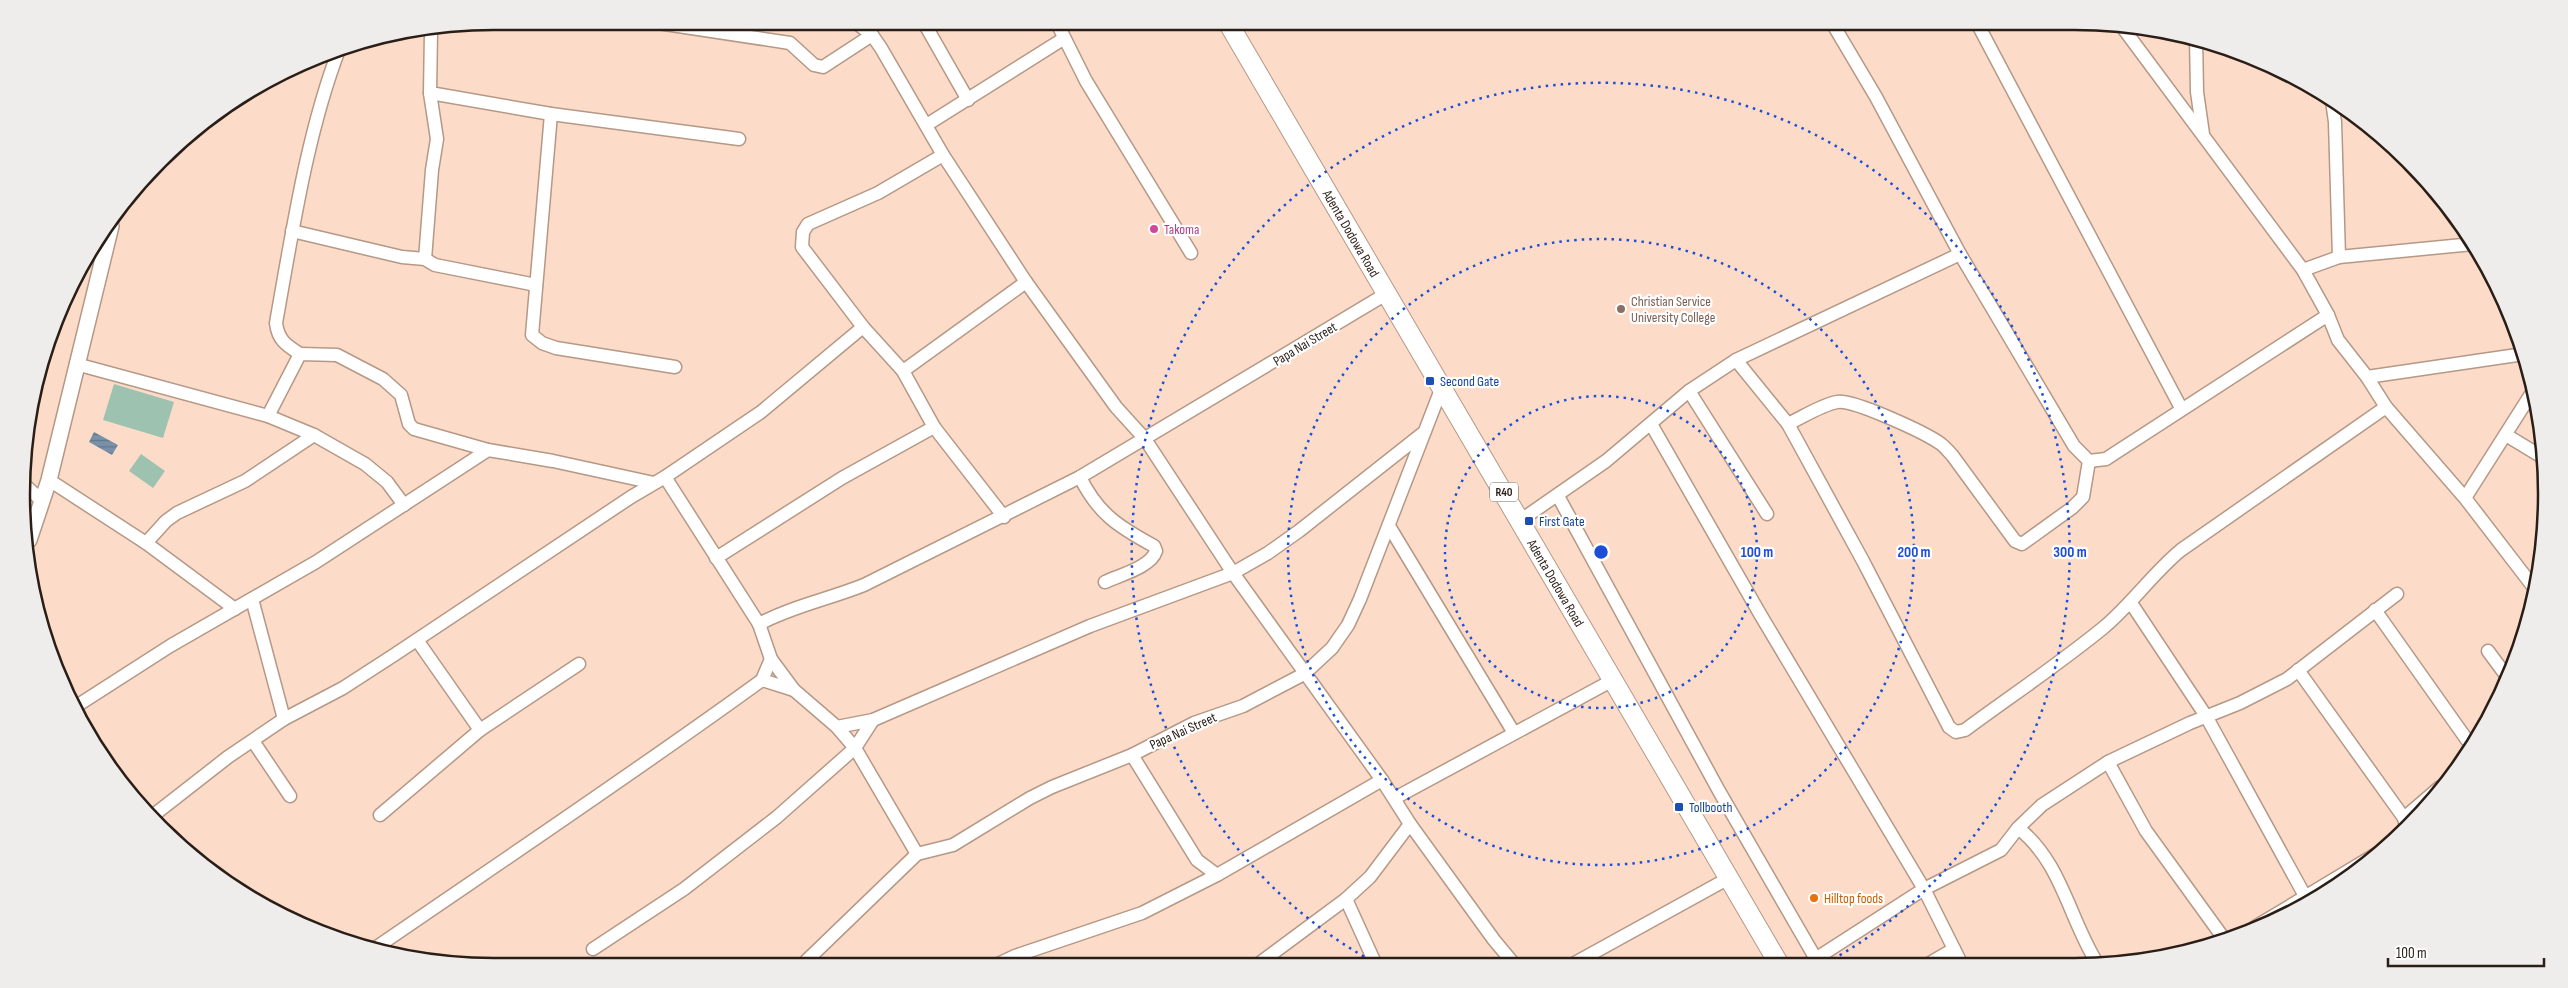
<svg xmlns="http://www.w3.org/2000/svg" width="2568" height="988" font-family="'Sofia Sans Condensed',sans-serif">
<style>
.pitch{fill:#9dc2b0}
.water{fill:url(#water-rules)}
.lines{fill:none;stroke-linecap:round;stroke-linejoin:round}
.minor-casing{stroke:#b59886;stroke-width:15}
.tertiary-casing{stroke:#b59886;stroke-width:18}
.primary-casing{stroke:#b59886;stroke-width:21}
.minor{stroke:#fff;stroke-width:12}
.tertiary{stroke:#fff;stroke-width:15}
.primary{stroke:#fff;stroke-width:19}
.ring{fill:none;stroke:#1d4ed8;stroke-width:2.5;stroke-dasharray:2.5 5}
.hotel-dot{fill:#d1479c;stroke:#fff;stroke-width:2}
.education-dot{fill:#8d6e63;stroke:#fff;stroke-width:2}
.transit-dot{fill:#1a4fb4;stroke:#fff;stroke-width:2}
.food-dot{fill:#e8710a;stroke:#fff;stroke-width:2}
.labels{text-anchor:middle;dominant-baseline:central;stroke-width:4.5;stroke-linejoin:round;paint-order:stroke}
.shield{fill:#fff;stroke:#6a625d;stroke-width:1}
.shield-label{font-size:12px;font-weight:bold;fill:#2a1e17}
.hotel-label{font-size:14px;fill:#b23c85;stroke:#fff;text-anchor:start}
.street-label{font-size:14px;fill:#2a1e17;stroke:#fff}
.education-label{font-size:14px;fill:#785e54;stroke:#fff;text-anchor:start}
.transit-label{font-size:14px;fill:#164399;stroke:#fff;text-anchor:start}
.food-label{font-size:14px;fill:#c56008;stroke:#fff;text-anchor:start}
.rim{fill:none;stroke:#2a1e17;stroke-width:2.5}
.centre{fill:#1d4ed8;stroke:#fff;stroke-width:2.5}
.ring-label{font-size:15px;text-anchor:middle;font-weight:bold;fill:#1d4ed8;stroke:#fff;stroke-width:4.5;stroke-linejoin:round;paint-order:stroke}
</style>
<defs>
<pattern id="water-rules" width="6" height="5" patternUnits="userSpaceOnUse" patternTransform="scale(1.25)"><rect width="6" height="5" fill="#7891a9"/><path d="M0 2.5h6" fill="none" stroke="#637689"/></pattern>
</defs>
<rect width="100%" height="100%" fill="#fcdcc9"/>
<g class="pitch">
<path d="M114,384L174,402L163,438L103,420Z"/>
<path d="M141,454L165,471L153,488L129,471Z"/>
</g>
<path class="water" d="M94,432L118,445L112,455L89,442Z"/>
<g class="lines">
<g class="minor-casing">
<g id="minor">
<path d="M645,21L790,43L814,65L823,67L872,35"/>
<path d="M854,21L872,35L881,48L943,155L1026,282L1116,407L1145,439L1233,573L1382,780L1410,824L1494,940L1514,964"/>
<path d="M923,21L968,100"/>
<path d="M1056,21L1086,81L1191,253"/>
<path d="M1831,21L1876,97L1960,254L2074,446L2089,461L2106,459L2112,455L2328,315"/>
<path d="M1976,21L2181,408"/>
<path d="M2123,28L2303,270L2328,315L2338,340L2367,377L2386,407L2465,498L2535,589"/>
<path d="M2196,37L2197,92L2203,134"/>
<path d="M430,93L551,114L739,139"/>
<path d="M2332,101L2335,122L2339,257"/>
<path d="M551,114L532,335L542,343L556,348L675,367"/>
<path d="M928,124L1063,39"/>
<path d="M292,231L402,257L425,259L435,265L536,285"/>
<path d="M425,259L432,170L437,139L430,93L431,32"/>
<path d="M2303,270L2339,257L2473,244"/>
<path d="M863,327L903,371"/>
<path d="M300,354C286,345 278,340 276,323C292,234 307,132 340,47"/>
<path d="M1736,360L1788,424L1863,561L1949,727L1956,732L1965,730C2011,696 2059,664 2103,628C2132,604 2152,574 2181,550L2386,407"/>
<path d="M76,364L268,416L314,435L365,464L387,482L404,505"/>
<path d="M2367,377L2524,354"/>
<path d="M1689,391L1767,514"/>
<path d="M268,416L300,354L337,355L383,379L401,395L409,424L414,429L488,450L553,461L654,483"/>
<path d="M1651,424L1760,614L1924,889L1961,963"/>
<path d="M1788,424C1803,417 1821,405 1837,402C1853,399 1926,433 1941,444C1945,447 1948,451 1952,455L2015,541L2022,544L2072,508L2083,497L2089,461"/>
<path d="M2506,435L2544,458"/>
<path d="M665,477L759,624"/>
<path d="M1080,477C1098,514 1119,527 1154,546L1156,551C1151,567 1120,575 1105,582"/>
<path d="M49,480L146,543L235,609"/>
<path d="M27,487L42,501"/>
<path d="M1558,496L1719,791L1816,959"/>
<path d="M2465,498L2533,391"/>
<path d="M1004,517L934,427L903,371L1026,282"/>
<path d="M1521,520L1606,461L1689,391L1736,360L1960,254"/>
<path d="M1389,526L1514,733"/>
<path d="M146,543L166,521L177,513L245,481L314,435"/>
<path d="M716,558L842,478L934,427"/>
<path d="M252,599L284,719"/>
<path d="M2131,603L2206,716L2305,896"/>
<path d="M2375,610L2472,747"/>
<path d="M417,640L480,730"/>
<path d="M2488,651L2505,674"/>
<path d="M2298,670L2404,818L2406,827"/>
<path d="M762,680L794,690"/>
<path d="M75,707L170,646L316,562L488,450"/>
<path d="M837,727L873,720L1090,626L1233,573L1268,553L1299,531L1422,434"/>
<path d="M253,741L290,796"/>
<path d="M1132,755L1197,860L1217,875"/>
<path d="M2108,762L2146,831L2222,936"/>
<path d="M1395,798L1613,680"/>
<path d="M155,814L228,757L284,719L343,688L394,655L631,497L665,477L761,412L863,327L802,247L803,232L808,224L878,193L943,155"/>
<path d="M380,815L480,730L579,664"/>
<path d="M2404,818L2440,787"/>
<path d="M2018,828C2061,861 2069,918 2097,963"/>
<path d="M917,854L855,748L837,727L794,690L771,659L759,624C793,606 829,599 864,585L1080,477L1386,294"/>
<path d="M1346,899L1376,965"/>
<path d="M2255,927L2388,847"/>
<path d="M593,949L684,889L777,817L855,748L873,720"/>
<path d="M371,951C502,861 634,773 762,680L771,659"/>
<path d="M1809,963L1924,889L2001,850L2018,828L2042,805L2108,762L2190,723L2240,703L2287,679L2397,594"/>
<path d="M1930,963L1954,949"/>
<path d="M1573,964L1729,878"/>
<path d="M996,965L1015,956L1142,913L1217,875L1382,780"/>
<path d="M1257,965L1346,899L1370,877L1410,824"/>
<path d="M801,966L917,854L953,845L1030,798L1052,787L1132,755L1194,723L1243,706L1304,674L1332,648L1348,625L1360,599L1442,387"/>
</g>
</g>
<g class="tertiary-casing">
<path id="tertiary" d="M29,540L49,480L111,226"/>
</g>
<g class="primary-casing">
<g id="primary">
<path id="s1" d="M1227,21L1779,964"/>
</g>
</g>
<use href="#minor" class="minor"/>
<use href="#tertiary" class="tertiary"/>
<use href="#primary" class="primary"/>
</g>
<g class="ring">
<circle cx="1601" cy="552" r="156"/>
<circle cx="1601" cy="552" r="313"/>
<path d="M1377 964A469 469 0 1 1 1828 962"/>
</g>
<circle class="hotel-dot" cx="1154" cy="229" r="5"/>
<circle class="education-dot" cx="1621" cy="309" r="5"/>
<g class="transit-dot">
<rect x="1425" y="376" width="10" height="10" rx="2.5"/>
<rect x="1524" y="516" width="10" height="10" rx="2.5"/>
<rect x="1674" y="802" width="10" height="10" rx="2.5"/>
</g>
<circle class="food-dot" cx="1814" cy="898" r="5"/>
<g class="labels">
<rect class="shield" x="1490" y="482.5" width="28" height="19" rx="4"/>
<g class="shield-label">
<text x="1504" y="492">R40</text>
</g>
<g class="hotel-label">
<text x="1164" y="229">Takoma</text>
</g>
<g class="street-label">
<text stroke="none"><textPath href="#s1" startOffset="246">Adenta Dodowa Road</textPath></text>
<text transform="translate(1305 344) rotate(-31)">Papa Nai Street</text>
<text stroke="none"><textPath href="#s1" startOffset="651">Adenta Dodowa Road</textPath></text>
<text transform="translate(1183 731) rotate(-24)">Papa Nai Street</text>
</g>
<g class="education-label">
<text x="1631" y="301">Christian Service<tspan x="1631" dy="16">University College</tspan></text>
</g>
<g class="transit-label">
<text x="1440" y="381">Second Gate</text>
<text x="1539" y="521">First Gate</text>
<text x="1689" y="807">Tollbooth</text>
</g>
<g class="food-label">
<text x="1824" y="898">Hilltop foods</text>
</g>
</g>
<path d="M0 0H2568V988H0ZM494 30H2074A464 464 0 0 1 2538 494V494A464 464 0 0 1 2074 958H494A464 464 0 0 1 30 494V494A464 464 0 0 1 494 30Z" fill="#eeedec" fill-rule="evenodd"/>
<path class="rim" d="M494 30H2074A464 464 0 0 1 2538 494V494A464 464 0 0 1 2074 958H494A464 464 0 0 1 30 494V494A464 464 0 0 1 494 30Z"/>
<circle cx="1601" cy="552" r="8" class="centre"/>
<g class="ring-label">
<text x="1757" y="557">100 m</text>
<text x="1914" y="557">200 m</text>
<text x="2070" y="557">300 m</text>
</g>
<path d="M2388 958v8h156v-8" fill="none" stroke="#2a1e17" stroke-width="2.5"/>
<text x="2396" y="958" font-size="15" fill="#2a1e17" stroke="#ffffff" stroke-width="4" paint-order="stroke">100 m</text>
</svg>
